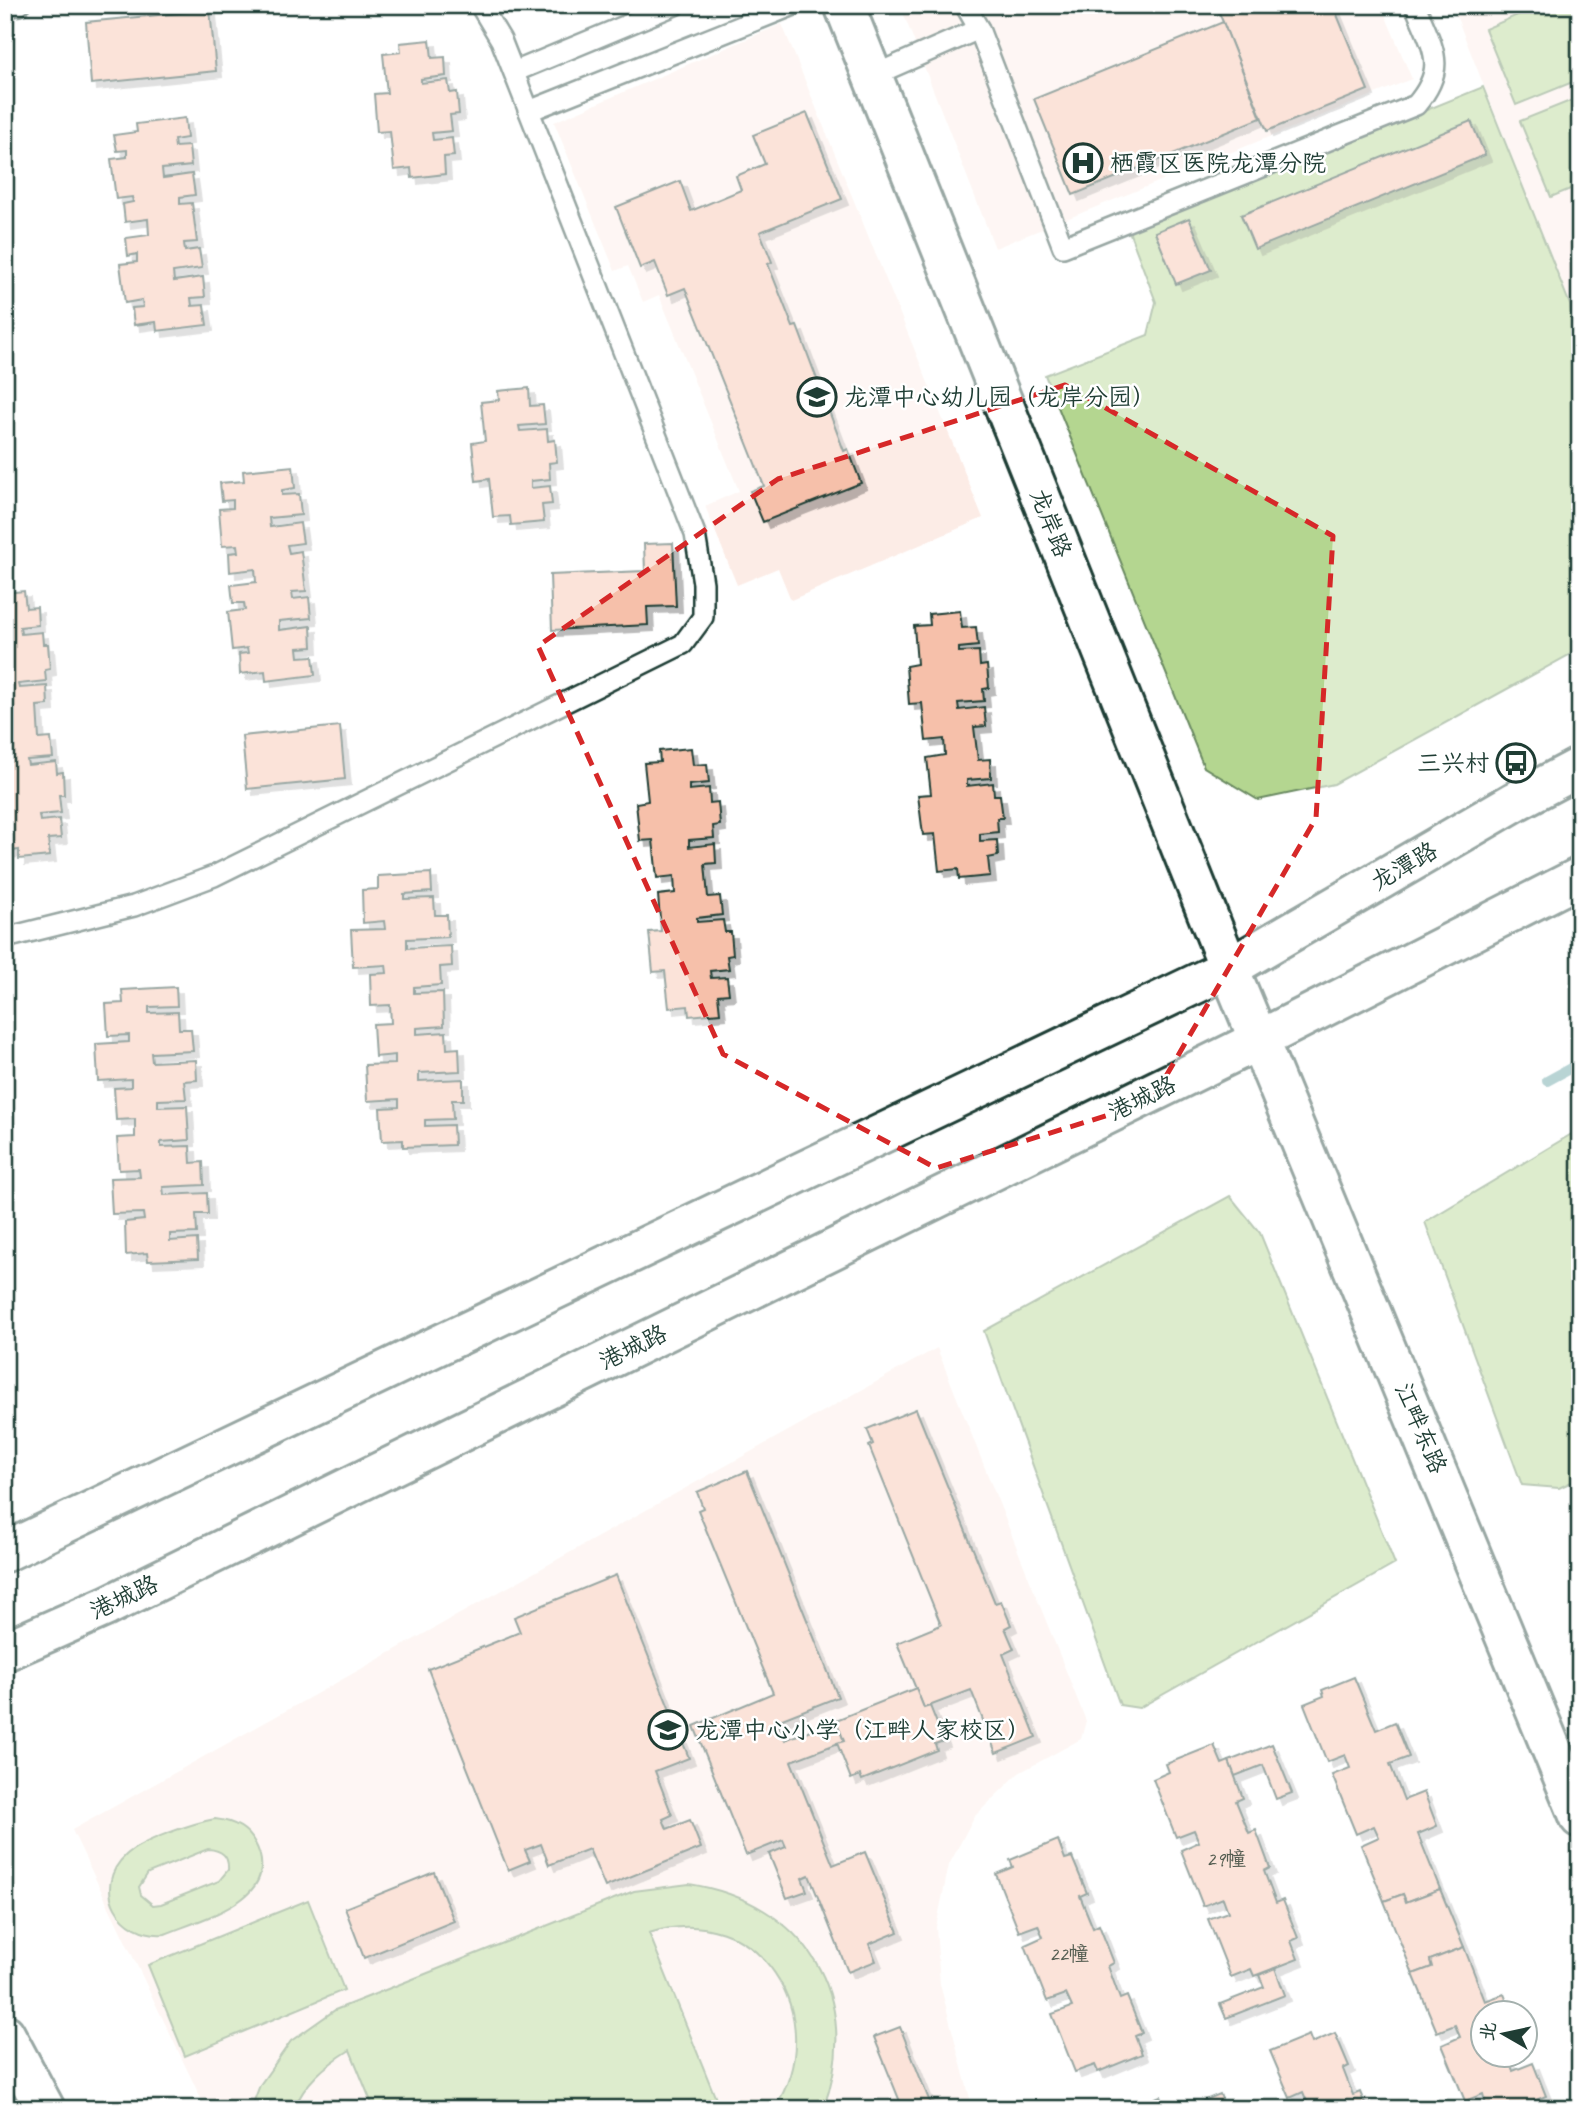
<svg xmlns="http://www.w3.org/2000/svg" width="1585" height="2114" font-family="Caveat,'LXGW WenKai TC',sans-serif">
<style>
.built{fill:#fcece6}
.green{fill:#b4d690;stroke:#6a8a62;stroke-width:2;fill-rule:evenodd}
.lines{fill:none;stroke-linecap:round;stroke-linejoin:round}
.stream{stroke:#639fa1;stroke-width:10}
.building{fill:#f6c0aa;stroke:#1f3d34;stroke-width:2;filter:url(#shadow)}
.lane-casing{stroke:#1f3d34;stroke-width:24}
.secondary-casing{stroke:#1f3d34;stroke-width:44}
.lane{stroke:#fff;stroke-width:19}
.secondary{stroke:#fff;stroke-width:38}
.marked{fill:none;stroke:#d62828;stroke-width:5;stroke-dasharray:14 9;stroke-linejoin:round}
.labels{text-anchor:middle;dominant-baseline:central;stroke-width:5;stroke-linejoin:round;paint-order:stroke}
.number-label{font-size:21px;fill:#555e52}
.poi-label{font-size:24px;fill:#1f3d34;stroke:#fff;text-anchor:start}
.street-label{font-size:24px;fill:#1f3d34;stroke:#fff}
</style>
<defs>
<filter id="shadow"><feDropShadow dx="6" dy="6" stdDeviation="0" flood-color="#0004"/></filter>
</defs>
<rect width="100%" height="100%" fill="#fff"/>
<filter id="ink" filterUnits="userSpaceOnUse"><feTurbulence type="fractalNoise" baseFrequency=".0143" numOctaves="2"/><feDisplacementMap in="SourceGraphic" scale="14" xChannelSelector="R" yChannelSelector="G"/><feConvolveMatrix kernelMatrix="1 2 1 2 8 2 1 2 1" color-interpolation-filters="sRGB"/></filter>
<g filter="url(#ink)">
<g class="built">
<path d="M900,5H1381L1412,79L995,248Z"/>
<path d="M1452,5H1580V387L1570,305Z"/>
<path d="M782,24L983,518L791,600L778,568L737,585L705,506L739,491L659,295L643,302L628,266L615,271L554,122Z"/>
<path d="M937,1348L1086,1721L1081,1739L1019,1773L974,1817L949,1865L936,1927L940,1984L972,2106L206,2109L72,1830Z"/>
</g>
<g class="green">
<path d="M1541,5H1580V79L1516,105L1485,29Z"/>
<path d="M1483,87L1570,305L1580,387V649L1334,784L1258,800L1204,767L1045,375L1148,335L1156,302L1129,231Z"/>
<path d="M1580,97V185L1551,197L1520,121Z"/>
<path d="M1580,1129V1478L1559,1488L1522,1485L1425,1222Z"/>
<path d="M1230,1196L1260,1233L1395,1564L1139,1708L1120,1705L984,1331Z"/>
<path d="M215,1819C232,1821 247,1827 255,1843C285,1899 201,1919 165,1934C120,1938 90,1888 126,1855C142,1840 193,1823 215,1819ZM208,1849C222,1850 229,1856 228,1870L219,1881L161,1904L153,1905L141,1895L139,1887L148,1873Z"/>
<path d="M689,1884C805,1902 865,1997 823,2109H774C834,2017 758,1898 649,1933L720,2109H374L350,2050C326,2065 305,2082 294,2109H251L260,2085L291,2041L335,2010L634,1891Z"/>
<path d="M308,1900L344,1990L185,2056L148,1965Z"/>
</g>
<g class="lines">
<path class="stream" d="M1547,1081L1580,1063"/>
</g>
<g class="building">
<path d="M1216,5H1333L1368,90L1267,131Z"/>
<path d="M210,10L216,71L91,84L86,22Z"/>
<path d="M1223,22L1261,118L1073,195L1034,99Z"/>
<path d="M430,40L432,58L445,57L446,76L421,79V83L448,80L450,93L457,92L459,114L450,115L452,131L432,133L433,140L452,138L454,156L444,157L445,174L412,178L411,168L394,170L390,131L377,132L374,94L387,93L383,54L401,52L400,43Z"/>
<path d="M807,113L842,199L760,232L772,262L768,264L793,327L797,326L844,451L848,449L861,483L763,522L750,491L764,486L685,288L668,295L655,262L640,268L616,207L680,181L691,211L741,190L736,176L765,164L753,135Z"/>
<path d="M185,118L187,138L174,140L175,147L189,146L191,166L162,169L163,178L192,174L195,195L180,197V204L192,203L197,242L184,243L185,251L199,249L202,268L173,272L174,281L203,277L205,297L191,298L192,306L204,305L207,325L157,331L156,322L134,325L132,308L143,307L142,300L125,303L120,264L137,262V254L128,256L126,238L149,235L148,219L125,222L123,204L133,202L132,197L116,199L111,159L127,157V150L117,151L114,135L137,132L136,124Z"/>
<path d="M1471,121L1485,155L1255,249L1241,215Z"/>
<path d="M1189,218L1211,270L1176,284L1155,232Z"/>
<path d="M529,388L530,406L543,405L545,424L519,426L520,431L547,429L548,441L555,440L557,462L549,463L550,479L531,481V488L550,486L552,504L542,505L544,522L511,525L510,516L493,517L489,479L476,481L472,443L485,441L481,402L499,400L498,391Z"/>
<path d="M293,466L295,488L282,490V495L299,494L301,515L269,518L270,527L300,523L303,543L287,545L289,553L301,551L306,591L292,592L293,599L309,597L311,618L279,621V630L311,626L312,647L298,648L299,657L313,656L315,675L266,681L265,671L240,674L239,654L248,653L247,648L232,650L228,612L245,610L244,603H233L231,585L256,582L255,569L230,572L229,553L238,552L237,545L222,546L219,509L233,508V500L222,501L220,483L244,481L243,471Z"/>
<path d="M673,543L676,606L647,607L648,625L552,630L550,575L645,571L644,544Z"/>
<path d="M24,591L26,608L37,607L38,625L20,627L21,634L42,632L43,644H48L50,669L45,670L46,681L18,684L19,688L47,686L48,705L37,706L39,739L51,738L53,758L27,760L28,765L56,762L57,773L63,772L64,795H59L61,813L39,815L40,821L59,819L61,838L48,839L50,856L19,859V850L5,852V593Z"/>
<path d="M960,611L962,628L976,627L978,646L959,648V652L979,651L980,666L987,665L989,688L983,689L984,701L958,703L959,710L984,707L986,726L974,727L978,760L990,759L991,778L967,780V786L993,783L994,795H1000L1003,818H997L998,832L980,834V841L997,840L998,856L988,858L990,876L959,879L958,869L939,871L935,834L923,835L918,795L931,794L927,758L945,755L944,739L926,741L922,703L909,704L906,666L917,664L914,626L930,625L929,614Z"/>
<path d="M340,726L345,779L247,789L242,736Z"/>
<path d="M691,748L693,765L707,764L709,783L689,785V790L709,788L710,803L718,802L720,825L713,826L714,838L689,840V847L715,844L716,863L705,864L708,897L720,896L722,915L697,918V922L723,920L725,932H731L733,955L727,956L729,969L710,971L711,978L727,977L729,994L718,995L720,1013L689,1016L688,1006L669,1008L665,971L653,972L649,932L661,931L658,895L675,893L674,876L657,878L653,840L640,841L636,803L648,801L644,763L660,762L659,751Z"/>
<path d="M431,873L432,892L404,894V899L434,898L435,915H447L448,937L407,939V948L451,946L452,966L440,967L441,985L414,987V993L443,992L444,1026L417,1028V1034L446,1032L447,1049L459,1048L460,1071L419,1073V1081L463,1079V1100H452L453,1119L425,1120V1126L453,1125L454,1145L403,1147V1140L382,1141L380,1108L399,1107V1099L367,1101L365,1065L395,1064V1055L375,1057L373,1024L391,1023L390,1005L371,1006L370,974L387,973L386,965L353,967L351,930L385,929L384,921L363,923L362,890L378,889V876Z"/>
<path d="M176,987L177,1006L149,1007V1013L178,1012L179,1029H191L193,1051L151,1053L152,1062L196,1060L197,1080L184,1081L186,1099L158,1100V1107L187,1106L189,1140L161,1142V1147L190,1146L191,1163L203,1162L204,1185L163,1187L164,1195L207,1193L208,1214H196L197,1233L170,1234V1241L197,1239L198,1259L148,1261L147,1253L126,1255L125,1222L144,1220L143,1213L112,1214L110,1178L140,1177L139,1169L119,1170L117,1138L135,1137V1119L116,1120L114,1088L131,1087V1079L98,1081L96,1044L129,1042V1035L108,1036L106,1004L123,1003L122,990Z"/>
<path d="M916,1409L995,1603L1001,1601L1011,1625L1005,1628L1014,1649L1003,1654L1036,1737L996,1753L971,1690L924,1708L897,1643L941,1625L869,1446L873,1444L867,1429Z"/>
<path d="M747,1471L838,1697L777,1721L785,1740L836,1720L844,1741L791,1761L833,1865L865,1852L898,1932L869,1944L876,1961L848,1972L809,1875L802,1878L807,1891L787,1898L769,1854L786,1847L783,1840L746,1855L694,1726L773,1693L698,1510L703,1508L697,1492Z"/>
<path d="M616,1575L689,1758L655,1771L672,1815L663,1819L667,1829L690,1820L701,1848L605,1887L589,1849L549,1865L541,1844L525,1850L530,1861L508,1870L428,1669L520,1632L514,1617Z"/>
<path d="M1354,1677L1376,1730L1395,1722L1409,1757L1390,1764L1404,1800L1424,1792L1437,1826L1418,1834L1440,1889L1406,1902L1403,1894L1384,1901L1361,1845L1379,1837L1374,1826L1356,1834L1332,1775L1350,1768L1345,1755L1327,1762L1304,1704L1324,1696L1322,1690Z"/>
<path d="M916,1688L924,1708L930,1706L944,1741L935,1744L937,1750L862,1780L860,1775L851,1779L837,1743L844,1741L836,1720Z"/>
<path d="M1272,1744L1292,1793L1276,1799L1263,1765L1235,1776L1229,1761Z"/>
<path d="M1214,1745L1222,1764L1229,1761L1243,1798L1236,1801L1249,1833L1256,1830L1270,1868L1264,1871L1276,1903L1283,1900L1298,1938L1291,1941L1298,1959L1254,1976L1251,1969L1231,1977L1208,1919L1228,1912L1223,1898L1203,1906L1181,1850L1199,1842L1194,1830L1176,1837L1153,1779L1169,1772L1166,1764Z"/>
<path d="M1058,1840L1065,1859L1072,1857L1087,1893L1080,1896L1093,1928L1099,1925L1114,1963L1108,1966L1120,1999L1127,1996L1142,2033L1135,2036L1142,2054L1098,2072L1095,2065L1075,2072L1052,2014L1072,2007L1066,1994L1047,2001L1025,1945L1043,1937L1038,1925L1019,1932L996,1874L1013,1867L1010,1860Z"/>
<path d="M434,1872L454,1921L364,1958L345,1908Z"/>
<path d="M1440,1889L1464,1947L1430,1960L1432,1967L1413,1974L1384,1901L1403,1894L1406,1902Z"/>
<path d="M1464,1947L1485,2001L1504,1994L1511,2012H1484V2054H1507L1513,2071L1533,2063L1546,2096L1526,2104L1528,2109H1487L1483,2094L1465,2101L1442,2045L1460,2037L1455,2025L1437,2032L1413,1974L1432,1967L1430,1960Z"/>
<path d="M1275,1968L1285,1995L1226,2018L1220,2004L1264,1987L1259,1975Z"/>
<path d="M900,2027L931,2105L921,2109H903L874,2037Z"/>
<path d="M1335,2033L1349,2066L1343,2069L1353,2095L1360,2092L1367,2109H1297L1308,2104L1303,2092L1290,2098L1270,2051L1309,2035L1312,2043Z"/>
<path d="M1220,2094L1226,2109H1183Z"/>
<path d="M1160,2096L1165,2109H1129Z"/>
</g>
<g class="lines">
<g class="lane-casing">
<g id="lane">
<path d="M965,5L979,29L1063,247L1416,105C1449,66 1432,48 1415,5"/>
<path d="M5,7L19,5"/>
<path d="M514,72L675,5"/>
<path d="M872,76L979,29"/>
<path d="M529,111L794,5"/>
<path d="M5,938L134,906L214,876L683,644L703,617V583L695,534L501,40L480,5"/>
</g>
</g>
<g class="secondary-casing">
<g id="secondary">
<path d="M844,5L1229,968L1580,1818"/>
<path d="M5,1552L1229,968L1516,801L1580,767"/>
<path d="M5,1651L107,1606L1259,1040L1580,877"/>
<path d="M5,2034L45,2109"/>
</g>
</g>
<use href="#lane" class="lane"/>
<use href="#secondary" class="secondary"/>
</g>
</g>
<path d="M0 0H1585V2114H0ZM1065,385L1333,536L1316,818L1151,1102L936,1168L723,1054L538,646L778,479Z" fill="#fff" fill-opacity=".55" fill-rule="evenodd"/>
<path class="marked" d="M1065,385L1333,536L1316,818L1151,1102L936,1168L723,1054L538,646L778,479Z"/>
<defs>
<g id="hospital-ring" transform="scale(2.0125)"><circle r="9.5" fill="#fff" stroke="#1f3d34" stroke-width="1.5"/><path d="M-5-5h3v3.5h4V-5h3V5h-3V1.5h-4V5h-3Z" fill="#1f3d34"/></g>
<g id="school-ring" transform="scale(2.0125)"><circle r="9.5" fill="#fff" stroke="#1f3d34" stroke-width="1.5"/><path d="M0-5L7-2L0 1L-7-2ZM-4 1L0 2.5L4 1V4Q0 6-4 4Z" fill="#1f3d34"/></g>
<g id="bus-ring" transform="scale(2.0125)"><circle r="9.5" fill="#fff" stroke="#1f3d34" stroke-width="1.5"/><path d="M-5-6H5V4H4V6H2V4H-2V6H-4V4H-5ZM-3.5-4V0h7V-4ZM-3.5 1.2v1.5H-2V1.2ZM2 1.2v1.5H3.5V1.2Z" fill="#1f3d34"/></g>
</defs>
<g fill-rule="evenodd">
<use href="#hospital-ring" x="1083" y="163"/>
<use href="#school-ring" x="817" y="397"/>
<use href="#bus-ring" x="1516" y="763"/>
<use href="#school-ring" x="668" y="1730"/>
</g>
<g class="labels">
<g class="number-label">
<text x="1226" y="1859">29幢</text>
<text x="1069" y="1954">22幢</text>
</g>
<g class="poi-label">
<text x="1110" y="163">栖霞区医院龙潭分院</text>
<text x="844" y="397">龙潭中心幼儿园（龙岸分园）</text>
<text x="1489" y="763" text-anchor="end">三兴村</text>
<text x="695" y="1730">龙潭中心小学（江畔人家校区）</text>
</g>
<g class="street-label">
<text transform="translate(1051 523) rotate(68)">龙岸路</text>
<text transform="translate(1404 866) rotate(-30)">龙潭路</text>
<text transform="translate(1142 1098) rotate(-26)">港城路</text>
<text transform="translate(633 1347) rotate(-26)">港城路</text>
<text transform="translate(1421 1428) rotate(67)">江畔东路</text>
<text transform="translate(124 1597) rotate(-25)">港城路</text>
</g>
</g>
<rect width="1585" height="2114" fill="none" stroke="#fff" stroke-width="28"/>
<rect x="14" y="14" width="1557" height="2086" fill="none" stroke="#1f3d34" stroke-width="2.5" filter="url(#ink)"/>
<g transform="translate(1504 2034) rotate(279)"><circle r="33" fill="#ffffff" stroke="#a5b1ae" stroke-width="2"/>
<path d="M0-5L12 26L0 18L-12 26Z" fill="#1f3d34"/>
<text y="-10" font-size="19" font-weight="bold" text-anchor="middle" fill="#1f3d34">北</text>
</g>
</svg>
